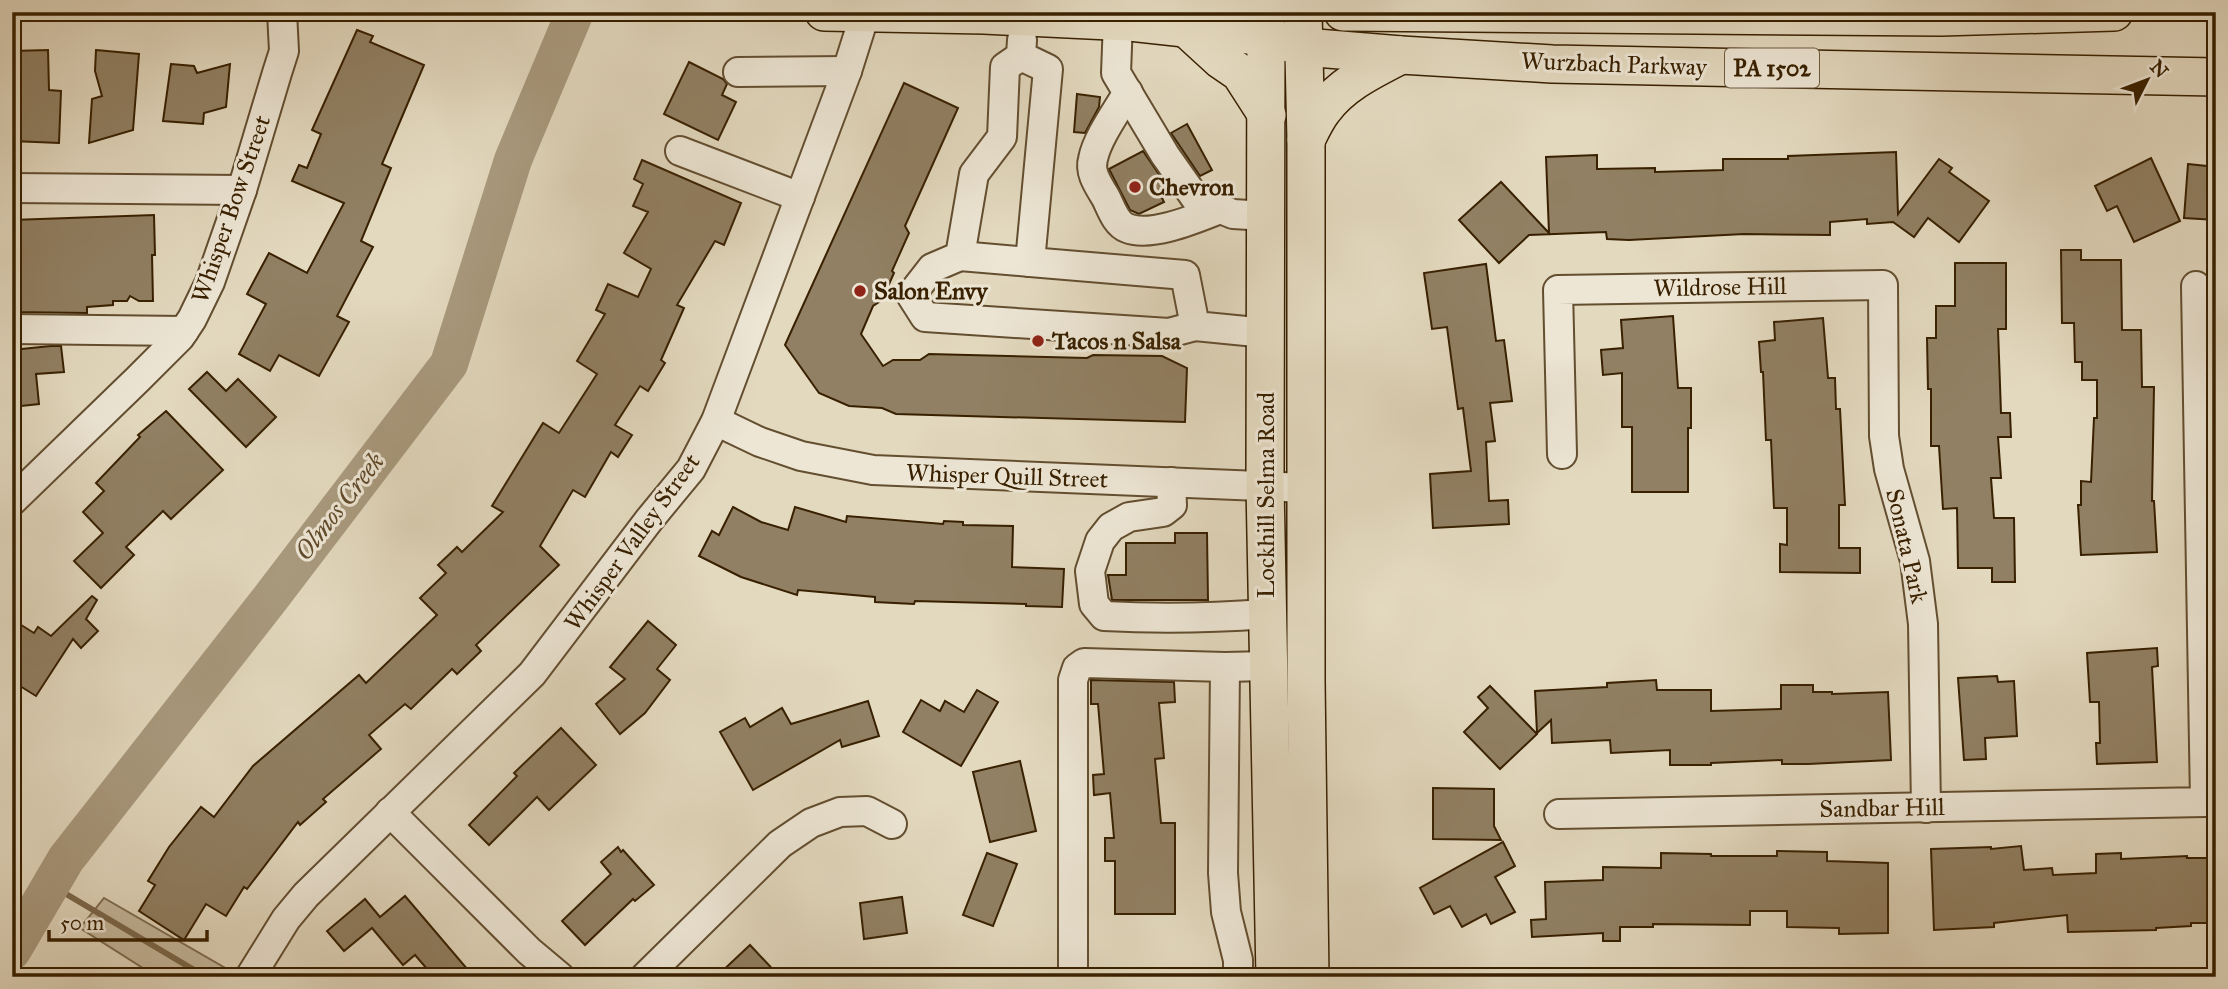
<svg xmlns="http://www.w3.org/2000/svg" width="2228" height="989" font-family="'IM FELL Great Primer',serif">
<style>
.green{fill:#c6ba9f;stroke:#7f6d50;stroke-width:2}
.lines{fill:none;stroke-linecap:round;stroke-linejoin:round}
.stream{stroke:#7c694c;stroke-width:6}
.river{stroke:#a99a7e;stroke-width:38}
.building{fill:#918063;stroke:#382000;stroke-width:2}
.minor-casing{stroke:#634e30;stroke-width:32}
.major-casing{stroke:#382000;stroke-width:40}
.minor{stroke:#ede6d5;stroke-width:28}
.major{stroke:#e3d9bf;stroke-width:37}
.poi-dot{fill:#8f2418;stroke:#ede6d5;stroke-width:2.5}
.labels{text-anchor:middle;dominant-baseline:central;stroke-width:6;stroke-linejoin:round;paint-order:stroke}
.shield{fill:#ede6d5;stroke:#6e5b40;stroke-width:2}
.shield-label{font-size:23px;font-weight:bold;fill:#382000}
.street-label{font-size:24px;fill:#382000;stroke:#ede6d5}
.poi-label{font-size:24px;font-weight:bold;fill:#382000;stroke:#ede6d5;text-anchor:start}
.water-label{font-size:26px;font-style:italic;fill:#604b2c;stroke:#ede6d5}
</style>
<rect width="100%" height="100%" fill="#e3d9bf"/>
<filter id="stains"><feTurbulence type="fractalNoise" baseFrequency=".00286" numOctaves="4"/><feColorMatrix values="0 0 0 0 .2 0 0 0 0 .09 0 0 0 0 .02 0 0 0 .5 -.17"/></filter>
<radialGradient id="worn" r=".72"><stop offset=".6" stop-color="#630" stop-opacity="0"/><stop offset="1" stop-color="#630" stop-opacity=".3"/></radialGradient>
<path class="green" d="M104,898L229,970L312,972L343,977H157L80,928Z"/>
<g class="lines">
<path class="stream" d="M51,885L206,977"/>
<path class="river" d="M12,951L66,859L269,600L449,364L513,160L575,12"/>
</g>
<g class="building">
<path d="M357,30L373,36L370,42L424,65L382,164L391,168L361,241L373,247L337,316L349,322L319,376L279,355L270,371L239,354L266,304L247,294L269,253L307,273L344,203L292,181L299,165L307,168L321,134L312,130Z"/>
<path d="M48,50L49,90L61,91L59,143L12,141V51Z"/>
<path d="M96,50L139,54L133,130L89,143L92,99L102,96L95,71Z"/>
<path d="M689,62L723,79L727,84L722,95L736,102L718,140L664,114Z"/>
<path d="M171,64L194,66L197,73L230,64L226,107L204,113L203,124L163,121Z"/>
<path d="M904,83L958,108L905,226L909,233L892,271L894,273L882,300L873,306L861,334L883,366L893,360H920L929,354L1087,358L1093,355L1162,356L1187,368L1185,422L896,414L882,408L849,406L819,393L785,345Z"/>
<path d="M1077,94L1100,97L1099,107L1085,133L1074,132Z"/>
<path d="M1187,124L1212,170L1200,176L1171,133Z"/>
<path d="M1143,151L1171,192L1161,196L1164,202L1139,214L1130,210L1109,169Z"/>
<path d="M1896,152L1898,214L1939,159L1952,168L1949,172L1989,201L1959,242L1928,218L1914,237L1893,222L1867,224V219L1830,222V235L1744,234L1629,240L1607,239L1606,232L1529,235L1499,263L1459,220L1501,182L1549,233L1546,157L1597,155V169L1655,168V172L1723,170V159H1788V156Z"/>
<path d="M2151,158L2180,221L2134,242L2117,206L2107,211L2095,186Z"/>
<path d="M642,160L741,203L724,245L715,241L677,305L684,308L661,360L665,363L648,391L640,386L615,425L632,435L618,457L611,452L585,497L573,490L540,546L559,565L476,645L481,651L457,674L452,669L411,709L405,704L369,735L381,749L323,799L326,802L300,825L298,822L247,889L244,887L226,916L206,904L184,940L139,911L155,885L148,881L169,847L201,807L214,817L253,766L359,675L366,683L437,615L420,598L446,573L438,565L457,547L462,552L503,512L492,506L543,423L559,433L597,374L577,361L605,314L596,310L608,284L638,297L651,269L624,253L648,212L633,206L643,184L634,179Z"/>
<path d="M2188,164L2216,167V220L2184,218Z"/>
<path d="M154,215L155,255H152L153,301H139L130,296L127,301H113V305L87,307V313L12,312V220Z"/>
<path d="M2061,250H2081V260H2121L2122,330H2141L2142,387H2154L2152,501H2154L2157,552L2081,555L2078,505H2081V481L2091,482L2094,418H2097V380H2082V362H2075L2074,323H2062Z"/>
<path d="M1955,263H2006V329H1998L2001,413H2010L2011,437H1998L2001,478H1991L1994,518H2014L2015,582H1992V568H1958L1957,508L1943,509L1939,446H1931V389H1928L1927,338H1936V306H1955Z"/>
<path d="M1486,264L1496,341L1504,340L1512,401L1490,403L1495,441L1486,442L1489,501L1508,500L1509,524L1433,528L1430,474L1471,471L1463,408L1458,409L1447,327L1432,329L1424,273Z"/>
<path d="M1673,316L1678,388H1691V428H1688V492H1632V427H1622V373L1603,375L1601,350L1623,348L1621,320Z"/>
<path d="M1823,318L1828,378H1835L1836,409H1840L1845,505H1839V548H1860V573L1780,572V544L1787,545V508H1774L1771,440H1766L1763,372H1761L1759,342L1775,340L1774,322Z"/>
<path d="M51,346H61L64,372L36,374L39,404L12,407V350Z"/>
<path d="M207,372L226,391L238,379L276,417L246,447L189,389Z"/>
<path d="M166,411L223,470L171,519L163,511L126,547L134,555L101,588L74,561L103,533L83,512L104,491L96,483L140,437L138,435Z"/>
<path d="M733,507L761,522L788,530L795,507L846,522L847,516L943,524L944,521L963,522V525L1013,526L1012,567L1064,569L1062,607L1026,606V604L915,601L914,604L875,602V597L798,590L797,595L741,577L699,556L712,531L719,535Z"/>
<path d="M1175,533H1207L1208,600H1112L1108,575H1126V543H1175Z"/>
<path d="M92,596L97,600L86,619L98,631L81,648L73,639L36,696L12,681V632L18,623L34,633L38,627L51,636Z"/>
<path d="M648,621L676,645L657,669L670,680L645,713L620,734L596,704L625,679L610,667Z"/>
<path d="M2157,648L2158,666L2152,667L2157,762L2097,764L2096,743H2100L2099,702H2090L2087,653Z"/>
<path d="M1997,676L1998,682L2014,681L2017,736L1985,738L1986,759L1964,760L1958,678Z"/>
<path d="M1091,680L1174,682L1175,702L1159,703L1164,758L1155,759L1161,823H1175V914H1115V861H1105V838H1114L1110,793L1094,795L1093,775L1104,774L1098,704H1091Z"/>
<path d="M1656,680L1657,690H1711V711L1781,709V685H1813V692H1832V694L1888,692L1891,760L1808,764H1782V760L1711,763V765H1670V750L1611,753L1610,740L1552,743L1551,720L1537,733L1535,691L1607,687V683Z"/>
<path d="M1490,686L1537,734L1500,769L1464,732L1488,708L1478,697Z"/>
<path d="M977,690L998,702L961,766L903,732L921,700L940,711L945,701L964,712Z"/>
<path d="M868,701L879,736L842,747L840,740L753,790L720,732L745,718L750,727L782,708L791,724Z"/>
<path d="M561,728L596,765L549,810L537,797L489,845L469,825L517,776L514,773Z"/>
<path d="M1020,761L1036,831L990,842L973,772Z"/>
<path d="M1433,788L1494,789V826L1501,840L1433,839Z"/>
<path d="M1503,842L1515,866L1495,877L1515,912L1491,924L1486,914L1462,927L1450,906L1434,914L1420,888Z"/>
<path d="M2021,846L2024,870L2052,868L2053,875L2096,873V854L2121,853V859L2187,856V858H2216V923H2191V926L2156,928V930L2068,932L2067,915L1994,923V927L1934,930L1931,849L1991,847V849Z"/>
<path d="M618,847L621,852L623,850L654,885L635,901L633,899L585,945L562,921L611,874L601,862Z"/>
<path d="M1777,851L1827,852V861L1888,863V933L1839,934V928L1787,927V911H1750V925L1653,924V927H1620V941H1603V933L1532,937L1531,920L1546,919L1545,882L1603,880V867L1661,868V853L1711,854V856H1777Z"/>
<path d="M987,853L1017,864L993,926L963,915Z"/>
<path d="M405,896L474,977H434L415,955L403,965L372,928L344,951L327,931L365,899L380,917Z"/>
<path d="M902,897L907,933L864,939L860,903Z"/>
<path d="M750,945L780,977H716Z"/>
</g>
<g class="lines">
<g class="minor-casing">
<g id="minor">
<path d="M1118,21L1116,73L1165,155L1196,199L1233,214L1266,216"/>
<path d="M1022,40L1021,56L1048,69L1030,262L1185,275L1195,326L1266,333"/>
<path d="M1021,56L1005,67L1002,137L974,174L960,256L932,268L911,295L925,317L1169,333L1195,326"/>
<path d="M738,72L847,71"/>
<path d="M1128,92C1117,111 1097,138 1093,159C1089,173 1099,186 1106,198C1111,208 1116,224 1127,228C1151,238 1197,218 1220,209"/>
<path d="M680,151L800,197"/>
<path d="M12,188L242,190"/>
<path d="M960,256L1030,262"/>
<path d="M12,329L184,331"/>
<path d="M716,421L760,442L801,456L873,470L1306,488"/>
<path d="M1562,454L1558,290L1883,285L1884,436L1889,469L1915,561L1923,624L1926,808"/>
<path d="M1171,482L1172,505L1163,512L1129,517L1111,527L1100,541L1090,571L1094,604L1104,616C1159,619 1212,618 1266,614"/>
<path d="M12,501L138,379L180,337L192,319L210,282L242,190L277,73L284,51L282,12"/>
<path d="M1225,667L1223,873L1226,912L1238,960V977"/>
<path d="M390,812L529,951L560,977"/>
<path d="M1559,814L2205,802L2196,286"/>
<path d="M250,977L286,919L306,895L532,674L649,520L691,469L716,421L847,71L865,14"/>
<path d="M645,977L780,844L811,823L840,812L867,811L892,824"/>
<path d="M1073,977V680L1077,668L1084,663L1225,667L1267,666"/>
</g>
</g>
<g class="major-casing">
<g id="major">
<path d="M824,12L984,15L1130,22L1267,37L1304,47L1401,55L1552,64L2216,77"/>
<path d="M1303,12L1306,140V681L1310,977"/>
<path d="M1343,12L1941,17L2114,12"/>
<path d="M1266,13L1265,486L1275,977"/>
<path d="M1185,27L1221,60L1240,73L1267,115"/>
<path d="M1306,140C1311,130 1316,119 1323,110C1342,84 1372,70 1401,55"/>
</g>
</g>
<use href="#minor" class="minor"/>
<use href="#major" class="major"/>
</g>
<g class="poi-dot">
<circle cx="1135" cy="187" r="7"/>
<circle cx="860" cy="291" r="7"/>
<circle cx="1038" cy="341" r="7"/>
</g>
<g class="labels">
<rect class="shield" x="1725" y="48.5" width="94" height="39" rx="5"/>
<g class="shield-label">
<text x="1772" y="68">PA 1502</text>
</g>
<g class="street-label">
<text transform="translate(1614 64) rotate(2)">Wurzbach Parkway</text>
<text transform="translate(231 209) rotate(-71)">Whisper Bow Street</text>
<text transform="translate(1720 287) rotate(-1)">Wildrose Hill</text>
<text transform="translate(1007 476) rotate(2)">Whisper Quill Street</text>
<text transform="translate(1266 495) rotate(-90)">Lockhill Selma Road</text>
<text transform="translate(632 542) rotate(-54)">Whisper Valley Street</text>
<text transform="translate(1907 546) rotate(77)">Sonata Park</text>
<text transform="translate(1882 808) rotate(-1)">Sandbar Hill</text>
</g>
<g class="poi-label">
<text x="1149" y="187">Chevron</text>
<text x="874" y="291">Salon Envy</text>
<text x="1052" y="341">Tacos n Salsa</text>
</g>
<g class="water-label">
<text transform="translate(339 506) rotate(-52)">Olmos Creek</text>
</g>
</g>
<rect width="2228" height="989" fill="none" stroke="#e3d9bf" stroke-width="42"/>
<rect x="14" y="14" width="2200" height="961" fill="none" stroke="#382000" stroke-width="3.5"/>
<rect x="21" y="21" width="2186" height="947" fill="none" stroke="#382000" stroke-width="2"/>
<g transform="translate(2147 80) rotate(48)" stroke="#ede6d5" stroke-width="5" paint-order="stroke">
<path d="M0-5L12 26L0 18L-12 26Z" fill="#382000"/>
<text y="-10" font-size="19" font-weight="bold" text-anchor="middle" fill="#382000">N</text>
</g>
<path d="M49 930v10h158v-10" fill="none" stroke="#382000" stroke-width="3.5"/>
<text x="60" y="930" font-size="21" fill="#382000" stroke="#ede6d5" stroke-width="5" paint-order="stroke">50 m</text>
<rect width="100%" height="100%" filter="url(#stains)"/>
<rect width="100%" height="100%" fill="url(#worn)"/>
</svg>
